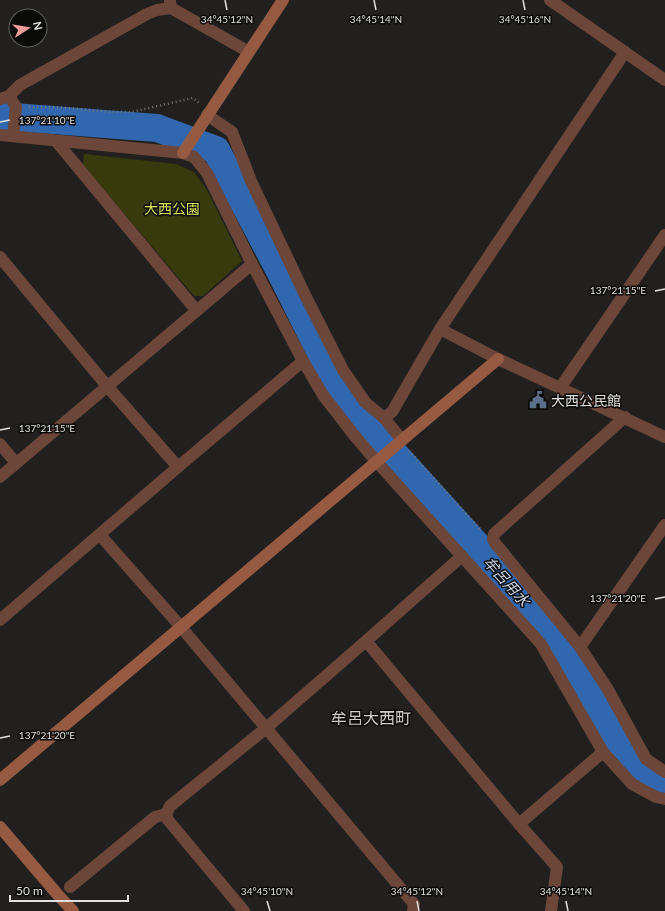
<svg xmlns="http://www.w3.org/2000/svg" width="665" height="911" font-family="Lato,'Noto Sans JP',sans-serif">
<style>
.green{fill:#383a0d}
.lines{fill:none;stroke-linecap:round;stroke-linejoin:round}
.river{stroke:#3067ae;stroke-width:28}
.path{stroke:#777574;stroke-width:2.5;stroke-dasharray:1 3;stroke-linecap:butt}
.street{stroke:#6c4638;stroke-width:12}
.secondary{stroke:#965a43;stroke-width:12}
.ticks{fill:none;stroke:#e2e1e0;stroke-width:1.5}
.labels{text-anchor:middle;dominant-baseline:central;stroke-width:3;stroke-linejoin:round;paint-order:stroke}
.park-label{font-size:14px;fill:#dce35b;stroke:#0a0a09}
.poi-label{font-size:14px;fill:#e2e1e0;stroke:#0a0a09;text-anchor:start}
.water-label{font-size:15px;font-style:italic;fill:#c9d8eb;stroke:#0a0a09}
.quarter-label{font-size:16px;fill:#cfccc9;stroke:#0a0a09}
.ticks-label{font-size:10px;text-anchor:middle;fill:#e2e1e0;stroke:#0a0a09;stroke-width:3;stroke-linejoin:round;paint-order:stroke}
</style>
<rect width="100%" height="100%" fill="#22201e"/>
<path class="green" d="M84,154L176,164L194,172L207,190L242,261L203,296H194L83,165Z"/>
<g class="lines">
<path class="river" d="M0,116L157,128L216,150L280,271L335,381L370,427L521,594L543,621L578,669L625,758L639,773L652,782L665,787"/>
<g class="path">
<path d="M29,107H55L110,112H131L193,98L199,103"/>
<path d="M409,451L481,530"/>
</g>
<g class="street">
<path d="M550,0L665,80"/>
<path d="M170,1L171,8L249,52"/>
<path d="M9,96L16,107L13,136"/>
<path d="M0,99L9,96L20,85L147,14L157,10L171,8"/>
<path d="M207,115L232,132L251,181L306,297L343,370L365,402L384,418L402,440"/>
<path d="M0,135L183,153L194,157L207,173L252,264L303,361L323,395L354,435L376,461L541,644L603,752L632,784L656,797L665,799"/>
<path d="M56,141L196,310"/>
<path d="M0,257L107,386L178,467"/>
<path d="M440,329L498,359L665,437"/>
<path d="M560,388L665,235"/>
<path d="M625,417L494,534L493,539L495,543L580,647L607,688L646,759L665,772"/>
<path d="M384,418L392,412L440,329L625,52"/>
<path d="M0,444L16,463"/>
<path d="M0,477L252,264"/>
<path d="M100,535L181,627L414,904L413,911"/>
<path d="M0,620L178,467L303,361"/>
<path d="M366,641L519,824L557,867L551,911"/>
<path d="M580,647L665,525"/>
<path d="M166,814L168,820L244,911"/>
<path d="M519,824L603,752"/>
<path d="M70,887L155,817L166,814L170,806L265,729L366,641L462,556"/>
</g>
<g class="secondary">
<path d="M183,153L283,0"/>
<path d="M0,780L498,359"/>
<path d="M0,827L58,895L73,911"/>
</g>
</g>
<path class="ticks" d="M225,0L227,10M374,0L376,10M523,0L525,10M0,122L10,120M655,291L665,289M0,430L10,428M655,599L665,597M0,738L10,736M267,901L270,911M417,901L419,911M566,901L568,911"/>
<defs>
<g id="civic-bare" transform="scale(1.38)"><path d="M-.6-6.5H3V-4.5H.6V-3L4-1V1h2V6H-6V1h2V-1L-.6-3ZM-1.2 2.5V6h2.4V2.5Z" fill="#5c6f8a" stroke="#0a0a09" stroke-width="2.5" paint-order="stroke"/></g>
</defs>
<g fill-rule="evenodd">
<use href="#civic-bare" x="538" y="400"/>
</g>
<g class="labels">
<g class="park-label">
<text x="172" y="208">大西公園</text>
</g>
<g class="poi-label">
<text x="551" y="400">大西公民館</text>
</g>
<g class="water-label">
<text transform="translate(507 581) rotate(48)">牟呂用水</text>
</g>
<g class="quarter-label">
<text x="371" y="717">牟呂大西町</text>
</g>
</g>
<g class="ticks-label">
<text x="227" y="23">34°45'12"N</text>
<text x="376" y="23">34°45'14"N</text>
<text x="525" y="23">34°45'16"N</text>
<text x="47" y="124">137°21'10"E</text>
<text x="618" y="294">137°21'15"E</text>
<text x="47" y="432">137°21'15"E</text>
<text x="618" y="602">137°21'20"E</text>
<text x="47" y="739">137°21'20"E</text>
<text x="267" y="895">34°45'10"N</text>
<text x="417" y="895">34°45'12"N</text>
<text x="566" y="895">34°45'14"N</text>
</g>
<g transform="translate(28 28) rotate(78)"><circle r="19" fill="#0a0a09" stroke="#60605f"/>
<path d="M0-3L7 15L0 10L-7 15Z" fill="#f59b99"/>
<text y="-6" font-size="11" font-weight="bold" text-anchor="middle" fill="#e2e1e0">N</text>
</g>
<path d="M10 895v6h118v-6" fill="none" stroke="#e2e1e0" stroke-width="2"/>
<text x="16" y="895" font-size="12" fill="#e2e1e0" stroke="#0a0a09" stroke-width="3" paint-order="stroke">50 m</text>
</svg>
